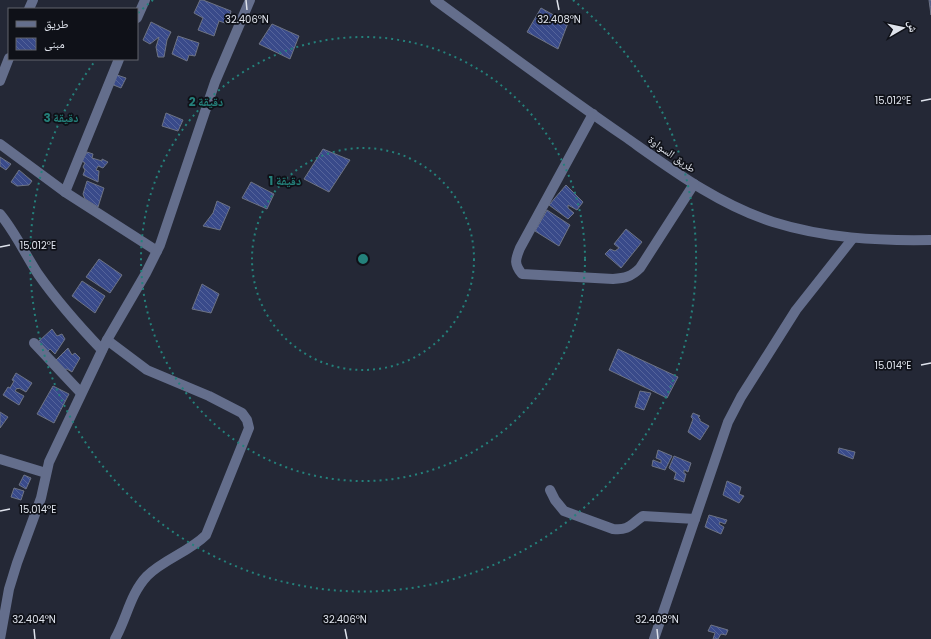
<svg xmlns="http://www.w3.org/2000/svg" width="931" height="639" font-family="Poppins,'Noto Naskh Arabic',sans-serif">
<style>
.building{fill:url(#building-back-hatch);stroke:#6d7384}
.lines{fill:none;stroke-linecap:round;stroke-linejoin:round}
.minor{stroke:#646e8c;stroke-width:10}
.ticks{fill:none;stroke:#dfe3ec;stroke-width:1.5}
.ring{fill:none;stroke:#24817b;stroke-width:2;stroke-dasharray:2 4}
.labels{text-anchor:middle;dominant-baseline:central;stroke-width:3.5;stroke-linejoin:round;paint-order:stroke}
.street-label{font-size:11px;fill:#dfe3ec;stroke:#0f1118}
.ticks-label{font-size:10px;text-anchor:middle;fill:#dfe3ec;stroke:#0f1118;stroke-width:3.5;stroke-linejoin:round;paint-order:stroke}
.centre{fill:#24817b;stroke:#0f1118;stroke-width:2}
.ring-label{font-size:12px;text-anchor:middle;font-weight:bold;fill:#24817b;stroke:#0f1118;stroke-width:3.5;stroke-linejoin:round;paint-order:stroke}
</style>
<defs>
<pattern id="building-back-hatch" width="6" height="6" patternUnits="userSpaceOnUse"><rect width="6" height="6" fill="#394a8a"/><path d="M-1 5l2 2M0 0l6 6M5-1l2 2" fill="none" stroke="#55649b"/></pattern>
</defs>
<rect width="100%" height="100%" fill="#242836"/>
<g class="building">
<path d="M200,0H203L231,11L228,24L219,21L214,36L198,30L203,18L194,13Z"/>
<path d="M929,0H931V15Z"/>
<path d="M541,8L568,23L558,49L527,32Z"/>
<path d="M151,22L171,32L167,40L164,57H158L156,47L159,37L150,44L143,40Z"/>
<path d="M272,24L299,36L290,59L259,44Z"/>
<path d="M178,36L199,43L195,56L189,55L187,61L172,54Z"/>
<path d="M117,75L126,78L121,88L111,84Z"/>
<path d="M166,113L183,120L178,131L162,126Z"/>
<path d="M323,149L350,160L329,192L304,179Z"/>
<path d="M87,152L93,154L92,158L102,161V159L108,162L103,168L98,166L96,170L99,171L98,182L83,175L85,170L83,167L85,163L82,161Z"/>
<path d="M0,157L11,164L6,170L0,166Z"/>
<path d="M19,170L32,181L29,185L17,186L11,182Z"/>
<path d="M87,181L104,188L98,207L85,199L83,194Z"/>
<path d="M251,182L274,194L267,209L242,198Z"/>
<path d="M566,185L583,202L577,210L568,205V208L574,213L568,219L549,205Z"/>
<path d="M217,201L230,207L220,230L203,226L213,213Z"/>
<path d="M547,210L570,225L559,246L535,231Z"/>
<path d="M626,229L642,242L621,268L605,254L610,249L615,251L619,248L614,244Z"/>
<path d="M99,259L122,275L110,293L86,277Z"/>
<path d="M82,281L105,296L95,313L72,296Z"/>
<path d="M202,284L219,294L211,313L192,309Z"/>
<path d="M52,329L57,336L62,334L65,339L55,354L50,349L47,352L38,342Z"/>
<path d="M68,348L72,355L75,353L80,358L72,372L67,369L63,370L55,361Z"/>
<path d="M618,349L678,377L667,398L609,370Z"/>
<path d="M16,373L32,383L26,392L19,388L18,389L17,388L15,391L24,396L19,405L3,395L8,387L10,388L14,381L12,380Z"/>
<path d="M53,386L69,394L54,423L37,414Z"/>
<path d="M640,391L651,393L644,410L635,407Z"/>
<path d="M0,412L8,417L0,428Z"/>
<path d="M693,413L700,416L698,417L700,419V421L709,426L700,440L688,432L693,419L691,417Z"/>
<path d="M839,448L855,452L853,459L838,453Z"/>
<path d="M658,450L672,456L665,470L652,466L653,460L661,463V460L656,458Z"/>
<path d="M674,456L691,463L688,472L684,470V473L686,474L684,482L674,479L676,473L669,468Z"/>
<path d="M24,475L31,478L26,489L19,485Z"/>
<path d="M727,481L741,487L739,494L744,496L739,503L723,495Z"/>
<path d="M14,488L24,491L21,500L11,497Z"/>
<path d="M709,515L727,520L725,524L720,522L719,524L724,527L721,534L705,527Z"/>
<path d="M711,625L728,630L726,635L721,634L718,639H713L715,633L708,631Z"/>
</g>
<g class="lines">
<g class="minor">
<path d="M435,0C498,46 560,92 624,136C671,169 717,204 773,222C824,238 877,241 931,240"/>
<path d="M29,9L33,0"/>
<path d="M137,18L145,0"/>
<path d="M0,81L9,58"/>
<path d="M593,114L520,248C515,260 514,264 522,274L613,279C625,278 631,277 640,268L694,184"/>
<path d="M0,144L65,192L157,251"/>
<path d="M65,192L119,59"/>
<path d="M0,214C15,232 25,254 38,274C57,301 79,326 102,350"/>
<path d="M107,340L147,370L209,396L242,413L247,420L249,428L206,535C189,552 164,559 147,576C130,594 127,618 115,639"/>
<path d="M34,343L81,393"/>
<path d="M0,459L46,473"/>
<path d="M550,490L555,500L564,511L613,529C629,531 631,524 643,516L695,519"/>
<path d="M0,639L9,589L17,563L41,498L49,462L107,340L146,273L160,245L215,82L250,0"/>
<path d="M654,639L728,422L741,397L796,310L853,238"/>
</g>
</g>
<path class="ticks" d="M246,0L247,10M557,0L559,10M921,101L931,99M0,247L10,245M921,365L931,363M0,511L10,509M34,629L35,639M345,629L347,639M657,629L658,639"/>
<g class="ring">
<circle cx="363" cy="259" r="111"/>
<circle cx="363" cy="259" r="222"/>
<path d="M138 13A333 333 0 0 1 153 0M573 0A333 333 0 1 1 95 61"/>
</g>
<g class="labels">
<g class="street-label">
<text transform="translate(672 154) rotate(35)">طريق السواوة</text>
</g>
</g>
<g class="ticks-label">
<text x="247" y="23">32.406°N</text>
<text x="559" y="23">32.408°N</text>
<text x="893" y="104">15.012°E</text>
<text x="38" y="249">15.012°E</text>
<text x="893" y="369">15.014°E</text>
<text x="38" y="513">15.014°E</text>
<text x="34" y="623">32.404°N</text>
<text x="345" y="623">32.406°N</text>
<text x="657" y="623">32.408°N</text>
</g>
<circle cx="363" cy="259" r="6" class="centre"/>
<g class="ring-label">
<text x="206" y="106">2 دقيقة</text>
<text x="61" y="122">3 دقيقة</text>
<text x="285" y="185">1 دقيقة</text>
</g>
<rect x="8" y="8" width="130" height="52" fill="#0f1118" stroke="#62656d"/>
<rect x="16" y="21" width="20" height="6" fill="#646e8c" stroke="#62656d"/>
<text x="44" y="28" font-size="12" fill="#dfe3ec">طريق</text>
<rect x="16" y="38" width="20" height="12" fill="url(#building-back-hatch)" stroke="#62656d"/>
<text x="44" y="48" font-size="12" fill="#dfe3ec">مبنى</text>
<g transform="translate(903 28) rotate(81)" stroke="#0f1118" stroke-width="3" paint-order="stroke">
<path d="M0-3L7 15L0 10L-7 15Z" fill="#dfe3ec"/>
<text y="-6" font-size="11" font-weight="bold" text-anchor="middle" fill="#dfe3ec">ش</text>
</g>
</svg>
